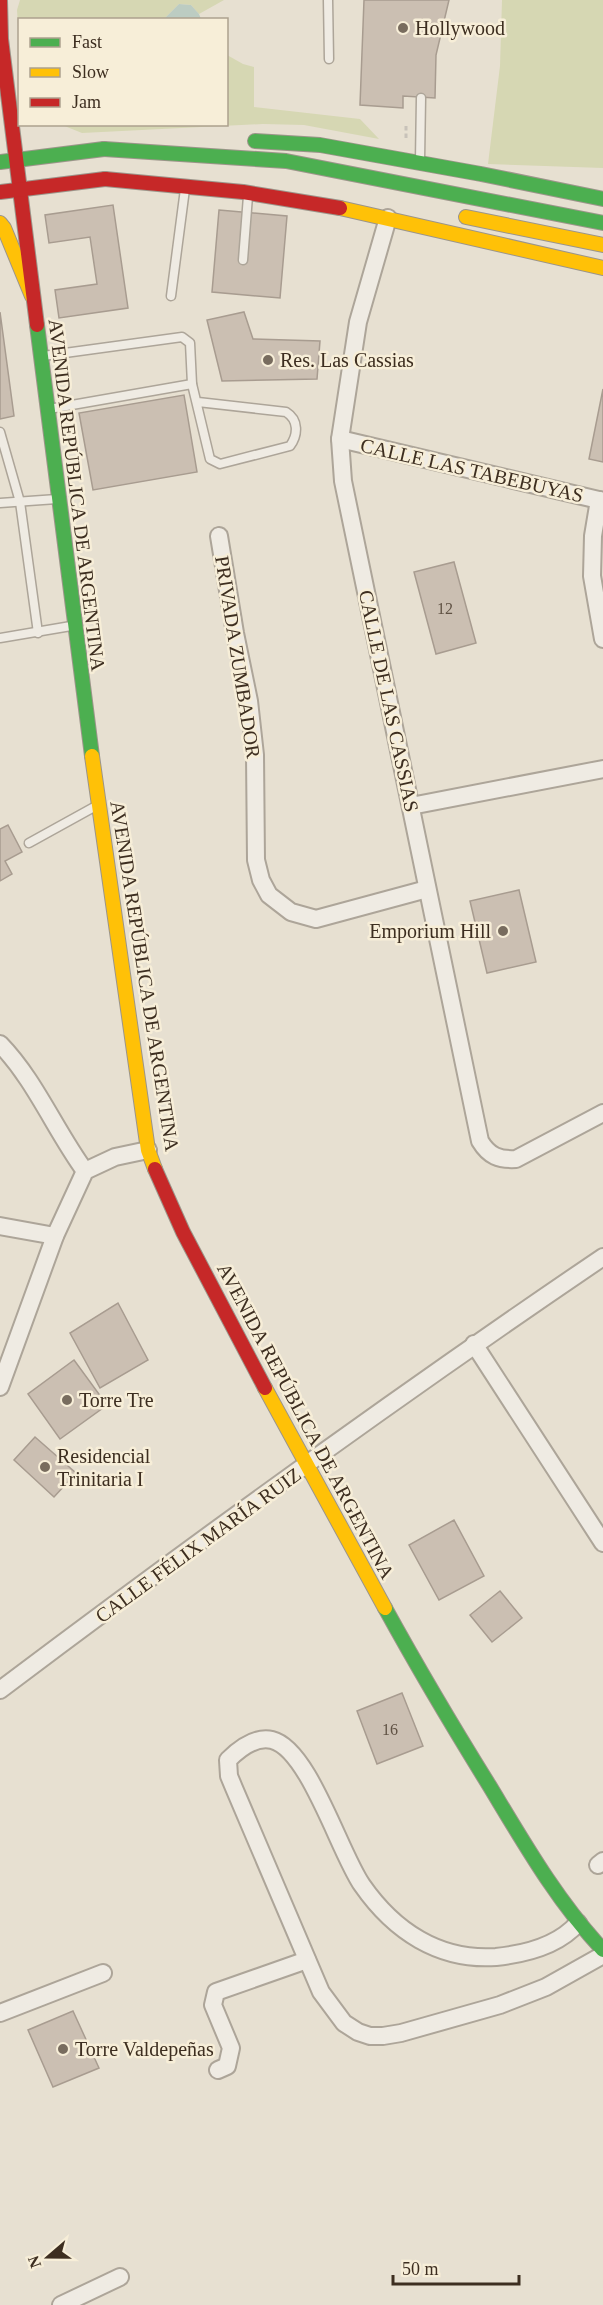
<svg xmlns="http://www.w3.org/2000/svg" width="603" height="2305" font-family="'Times New Roman',serif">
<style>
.green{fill:#d6d7b3}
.water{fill:#bcccc2}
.building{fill:#cbbfb2;stroke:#a89c90;stroke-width:1.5}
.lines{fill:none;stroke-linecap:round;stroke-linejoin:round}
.lane-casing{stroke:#ada599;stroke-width:11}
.street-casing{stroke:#ada599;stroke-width:20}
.fast-casing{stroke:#9c958a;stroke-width:16}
.slow-casing{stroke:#9c958a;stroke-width:16}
.jam-casing{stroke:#9c958a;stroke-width:16}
.path{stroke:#c8c2b9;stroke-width:3;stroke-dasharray:4.5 3;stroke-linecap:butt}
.lane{stroke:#efebe3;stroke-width:8}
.street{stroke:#efebe3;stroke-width:16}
.fast{stroke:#4caf50;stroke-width:14}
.slow{stroke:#ffc107;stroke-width:14}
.jam{stroke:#c62828;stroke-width:14}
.poi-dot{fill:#786c5e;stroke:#f7eed8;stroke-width:2}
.labels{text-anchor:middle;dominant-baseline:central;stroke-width:5;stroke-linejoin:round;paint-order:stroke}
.number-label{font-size:16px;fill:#605244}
.poi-label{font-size:20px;fill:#3d2e20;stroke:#f7eed8;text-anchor:start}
.street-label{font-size:20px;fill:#3d2e20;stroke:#f7eed8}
</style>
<rect width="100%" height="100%" fill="#e7e0d1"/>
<g class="green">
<path d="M20,0H224L199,14L191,5L179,4L164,19L20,20L19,41L17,10Z"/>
<path d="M502,0H603V168L488,164L500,66Z"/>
<path d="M227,55L243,64L254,67V107L360,119L379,139L304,125L263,124L82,133L62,125L226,124Z"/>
</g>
<path class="water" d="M179,4L191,5L199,14L201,19H164Z"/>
<g class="building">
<path d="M364,0H449L436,55L435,98L403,96V108L360,105Z"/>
<path d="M113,205L128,308L59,318L55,290L97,284L90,237L49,243L45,215Z"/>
<path d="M219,210L287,216L280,298L212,292Z"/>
<path d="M0,312L14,416L0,419Z"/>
<path d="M244,312L253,339L320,341L317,379L222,381L207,320Z"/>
<path d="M603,389V462L589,459Z"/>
<path d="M184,395L197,472L93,490L79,413Z"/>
<path d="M454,562L476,643L436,654L414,572Z"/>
<path d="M8,825L22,852L5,861L12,874L0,881V829Z"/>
<path d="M519,890L536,962L487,973L470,901Z"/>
<path d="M118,1303L148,1360L100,1388L70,1333Z"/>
<path d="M74,1360L107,1405L60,1439L28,1394Z"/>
<path d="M35,1437L76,1473L54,1497L14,1460Z"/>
<path d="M454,1520L484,1576L439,1600L409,1545Z"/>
<path d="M500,1591L522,1618L492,1642L470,1615Z"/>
<path d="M402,1693L423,1746L377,1764L357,1711Z"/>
<path d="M73,2011L99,2068L53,2087L28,2030Z"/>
</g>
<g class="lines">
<g class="lane-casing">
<g id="lane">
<path d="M328,0L329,59"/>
<path d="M420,160L421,98"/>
<path d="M243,260L248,196"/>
<path d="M171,296L185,189"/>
<path d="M43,356L182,337L190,343L192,384L210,459L220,464L290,446C298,435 299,420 286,412L198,402"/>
<path d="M49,409L192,384"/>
<path d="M0,432L20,502L38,633"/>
<path d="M0,503L57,499"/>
<path d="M0,638L71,626"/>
<path d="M29,843L96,806"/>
</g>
</g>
<g class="street-casing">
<g id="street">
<path d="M388,218L358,322L340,439L343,481L480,1141C489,1156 499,1160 516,1159L603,1113"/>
<path d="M340,439L603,501"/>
<path d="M599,500L593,536L592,576L603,639"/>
<path d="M219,536L235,633L249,701L255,755L256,860L261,880L269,895L291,912L316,919L427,889"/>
<path d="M411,806L603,769"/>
<path d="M0,1044C35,1080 55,1130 85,1171"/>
<path d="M0,1226L55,1236"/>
<path d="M474,1344L603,1543"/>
<path d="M0,1387L55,1236L85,1171L115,1157L148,1150"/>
<path d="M0,1690C198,1541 398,1396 603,1257"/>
<path d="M598,1865L603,1861"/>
<path d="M578,1923C558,1946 525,1954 496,1957C439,1961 394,1931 362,1885C340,1854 309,1749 272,1740C255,1736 239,1749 228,1760L229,1776L234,1788L321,1992L344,2023L358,2032L370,2036H383L401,2033L500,2005L546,1987L603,1955"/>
<path d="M0,2013L103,1973"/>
<path d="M218,2070L227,2066L231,2048L213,2005L216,1992L307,1960"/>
<path d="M61,2305L120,2277"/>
</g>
</g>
<g class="fast-casing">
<g id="fast">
<path d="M255,141L320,145L481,174L603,199"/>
<path d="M104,149L286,161L603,223"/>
<path d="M0,162L104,149"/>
<path d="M37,325L92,756"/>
<path d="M385,1608C418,1668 453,1727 489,1785C524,1843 557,1901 603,1950"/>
</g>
</g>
<g class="slow-casing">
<g id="slow">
<path d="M340,208L603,268"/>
<path d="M466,217L603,245"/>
<path d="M0,223L4,228L32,296"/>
<path d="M92,756L148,1150L155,1169"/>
<path d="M265,1388L385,1608"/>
</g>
</g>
<g class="jam-casing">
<g id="jam">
<path d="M0,0L1,39L37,325"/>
<path d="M105,179L243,192L340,208"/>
<path d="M0,192L105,179"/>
<path d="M155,1169L183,1232L265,1388"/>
</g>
</g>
<path class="path" d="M406,138V123"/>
<use href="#lane" class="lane"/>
<use href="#street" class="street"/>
<use href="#fast" class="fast"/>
<use href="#slow" class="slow"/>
<use href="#jam" class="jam"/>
</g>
<g class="poi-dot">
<circle cx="403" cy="28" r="6"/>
<circle cx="268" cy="360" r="6"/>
<circle cx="503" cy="931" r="6"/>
<circle cx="67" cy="1400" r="6"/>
<circle cx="45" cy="1467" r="6"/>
<circle cx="63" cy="2049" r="6"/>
</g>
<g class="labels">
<g class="number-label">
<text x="445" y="608">12</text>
<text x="390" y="1729">16</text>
</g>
<g class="poi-label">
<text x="415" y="28">Hollywood</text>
<text x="280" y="360">Res. Las Cassias</text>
<text x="491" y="931" text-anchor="end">Emporium Hill</text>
<text x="79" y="1400">Torre Tre</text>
<text x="57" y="1456">Residencial<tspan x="57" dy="23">Trinitaria I</tspan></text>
<text x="75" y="2049">Torre Valdepeñas</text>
</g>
<g class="street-label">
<text transform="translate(472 470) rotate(13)">CALLE LAS TABEBUYAS</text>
<text transform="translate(77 495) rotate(83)">AVENIDA REPÚBLICA DE ARGENTINA</text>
<text transform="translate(238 657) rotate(81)">PRIVADA ZUMBADOR</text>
<text transform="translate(389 701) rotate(78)">CALLE DE LAS CASSIAS</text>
<text transform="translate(145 976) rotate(81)">AVENIDA REPÚBLICA DE ARGENTINA</text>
<text transform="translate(306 1421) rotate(62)">AVENIDA REPÚBLICA DE ARGENTINA</text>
<text transform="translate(198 1545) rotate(-36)">CALLE FÉLIX MARÍA RUIZ</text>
</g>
</g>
<rect x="18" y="18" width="210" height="108" fill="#f7eed8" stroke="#ada18e" stroke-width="1.5"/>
<rect x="30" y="38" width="30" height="9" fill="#4caf50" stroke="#ada18e" stroke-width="1.5"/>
<text x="72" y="48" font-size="18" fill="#3d2e20">Fast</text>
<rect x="30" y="68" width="30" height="9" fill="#ffc107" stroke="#ada18e" stroke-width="1.5"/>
<text x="72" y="78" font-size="18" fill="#3d2e20">Slow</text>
<rect x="30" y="98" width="30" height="9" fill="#c62828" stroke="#ada18e" stroke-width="1.5"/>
<text x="72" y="108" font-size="18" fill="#3d2e20">Jam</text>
<g transform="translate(48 2257) rotate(250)" stroke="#f7eed8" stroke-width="4.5" paint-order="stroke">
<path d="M0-4.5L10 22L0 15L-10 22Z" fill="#3d2e20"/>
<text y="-9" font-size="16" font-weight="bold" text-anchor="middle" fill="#3d2e20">N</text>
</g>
<path d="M393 2275v9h126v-9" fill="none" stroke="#3d2e20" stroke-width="3"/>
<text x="402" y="2275" font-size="18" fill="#3d2e20" stroke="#f7eed8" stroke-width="4.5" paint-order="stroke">50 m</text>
</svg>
